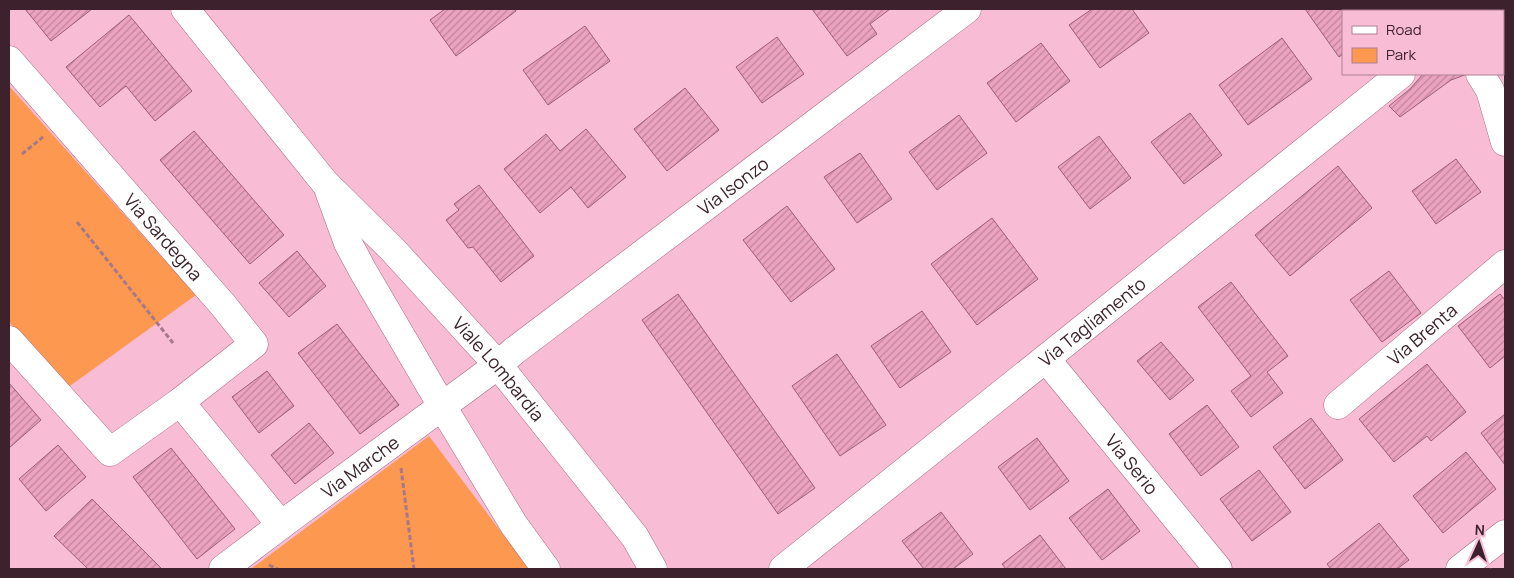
<svg xmlns="http://www.w3.org/2000/svg" width="1514" height="578" font-family="Manrope,sans-serif">
<style>
.green{fill:#fc9850}
.building{fill:url(#building-hatch);stroke:#9c5b76}
.lines{fill:none;stroke-linecap:round;stroke-linejoin:round}
.minor-casing{stroke:#aa6783;stroke-width:29}
.path{stroke:#a5788a;stroke-width:3;stroke-dasharray:5 2.5;stroke-linecap:butt}
.minor{stroke:#fff;stroke-width:28}
.labels{text-anchor:middle;dominant-baseline:central;stroke-width:5;stroke-linejoin:round;paint-order:stroke}
.street-label{font-size:18px;fill:#3d222d;stroke:#f8bdd4}
</style>
<defs>
<pattern id="building-hatch" width="6" height="6" patternUnits="userSpaceOnUse" patternTransform="scale(1.25)"><rect width="6" height="6" fill="#eca3c0"/><path d="M-1 1l2-2M0 6l6-6M5 7l2-2" fill="none" stroke="#c0849c"/></pattern>
</defs>
<rect width="100%" height="100%" fill="#f8bdd4"/>
<g class="green">
<path d="M9,86L196,295L67,388L9,322Z"/>
<path d="M429,436L529,569H251Z"/>
</g>
<g class="building">
<path d="M25,9H92L51,41Z"/>
<path d="M445,9H515L516,11L456,56L430,20Z"/>
<path d="M812,9H890L870,24L877,34L847,56Z"/>
<path d="M1092,9H1132L1149,33L1100,68L1069,25Z"/>
<path d="M1305,9H1364L1366,11H1343V54L1339,57Z"/>
<path d="M129,15L192,91L155,121L126,86L100,107L66,67Z"/>
<path d="M585,26L610,61L548,105L523,70Z"/>
<path d="M777,37L804,74L762,103L736,67Z"/>
<path d="M1282,38L1312,79L1248,125L1219,85Z"/>
<path d="M1041,43L1070,81L1016,122L987,83Z"/>
<path d="M1423,74H1467L1451,80L1400,117L1389,106L1410,89Z"/>
<path d="M685,88L719,130L667,171L634,129Z"/>
<path d="M1190,113L1222,155L1184,184L1151,142Z"/>
<path d="M959,115L987,153L937,190L909,152Z"/>
<path d="M586,129L626,177L588,208L571,187L540,213L504,169L546,134L560,151Z"/>
<path d="M194,131L284,235L250,264L160,160Z"/>
<path d="M1099,136L1131,178L1090,209L1058,167Z"/>
<path d="M860,153L892,199L857,223L824,177Z"/>
<path d="M1456,159L1481,192L1436,224L1412,191Z"/>
<path d="M1338,166L1372,208L1290,276L1255,235Z"/>
<path d="M479,185L534,256L501,282L473,247L468,248L446,220L459,210L454,204Z"/>
<path d="M787,206L835,269L791,302L743,240Z"/>
<path d="M992,218L1038,279L977,325L931,264Z"/>
<path d="M297,251L326,286L289,317L259,283Z"/>
<path d="M1389,271L1421,313L1382,342L1350,300Z"/>
<path d="M1231,282L1288,356L1267,372L1283,393L1251,417L1231,391L1251,376L1198,307Z"/>
<path d="M678,294L815,488L778,514L642,320Z"/>
<path d="M1500,294L1505,300V356L1490,368L1458,326Z"/>
<path d="M922,311L951,352L900,388L871,346Z"/>
<path d="M337,324L399,405L360,434L298,353Z"/>
<path d="M1161,342L1194,380L1170,400L1137,361Z"/>
<path d="M837,354L886,425L840,456L792,386Z"/>
<path d="M1427,364L1466,412L1431,441L1427,436L1394,462L1359,419Z"/>
<path d="M267,371L294,406L259,433L232,397Z"/>
<path d="M9,383L41,420L9,448Z"/>
<path d="M1207,405L1239,447L1201,476L1169,434Z"/>
<path d="M1505,414V465L1481,433Z"/>
<path d="M1311,418L1343,460L1305,489L1273,447Z"/>
<path d="M309,423L334,453L295,484L271,455Z"/>
<path d="M1037,438L1069,481L1030,510L998,467Z"/>
<path d="M58,445L86,477L46,511L19,479Z"/>
<path d="M171,448L235,529L197,559L133,477Z"/>
<path d="M1466,452L1496,489L1443,533L1413,496Z"/>
<path d="M1259,470L1291,512L1252,541L1220,499Z"/>
<path d="M1108,489L1140,531L1102,560L1069,518Z"/>
<path d="M92,499L162,569H88L54,536Z"/>
<path d="M941,512L973,554L953,569H924L902,541Z"/>
<path d="M1379,523L1409,560L1397,569H1331L1327,564Z"/>
<path d="M1040,535L1066,569H1006L1002,564Z"/>
</g>
<g class="lines">
<g class="minor-casing">
<g id="minor">
<path id="s1" d="M185,9L325,183L393,250L498,365L635,537L653,569"/>
<path d="M1440,9L1442,11"/>
<path id="s2" d="M9,60L223,305L254,344L180,402L110,452L9,340"/>
<path d="M1480,74L1490,90L1505,142"/>
<path d="M329,191L348,243L363,271L442,406L514,525L546,569"/>
<path id="s3" d="M1046,359L1218,569"/>
<path d="M180,402L281,525"/>
<path id="s4" d="M1338,405L1505,264"/>
<path id="s5" d="M223,569L281,525L498,365L514,351L967,9"/>
<path id="s6" d="M783,569L1401,74"/>
<path d="M1460,569L1505,534"/>
</g>
</g>
<g class="path">
<path d="M22,154L43,137"/>
<path d="M77,222L173,343"/>
<path d="M401,468L414,569"/>
<path d="M269,565L278,569"/>
</g>
<use href="#minor" class="minor"/>
</g>
<g class="labels">
<g class="street-label">
<text stroke="none"><textPath href="#s5" startOffset="638">Via Isonzo</textPath></text>
<text stroke="none"><textPath href="#s2" startOffset="235">Via Sardegna</textPath></text>
<text stroke="none"><textPath href="#s6" startOffset="396">Via Tagliamento</textPath></text>
<text stroke="none"><textPath href="#s4" startOffset="110">Via Brenta</textPath></text>
<text stroke="none"><textPath href="#s1" startOffset="478">Viale Lombardia</textPath></text>
<text stroke="none"><textPath href="#s3" startOffset="136">Via Serio</textPath></text>
<text stroke="none"><textPath href="#s5" startOffset="171">Via Marche</textPath></text>
</g>
</g>
<rect width="1514" height="578" fill="none" stroke="#3d222d" stroke-width="20"/>
<rect x="1342" y="10" width="162" height="65" fill="#f8bdd4" stroke="#ad7f91"/>
<rect x="1352" y="26" width="25" height="8" fill="#ffffff" stroke="#ad7f91"/>
<text x="1386" y="35" font-size="15" fill="#3d222d">Road</text>
<rect x="1352" y="48" width="25" height="15" fill="#fc9850" stroke="#ad7f91"/>
<text x="1386" y="60" font-size="15" fill="#3d222d">Park</text>
<g transform="translate(1479 543) rotate(3)" stroke="#f8bdd4" stroke-width="4" paint-order="stroke">
<path d="M0-4L9 19L0 12L-9 19Z" fill="#3d222d"/>
<text y="-8" font-size="14" font-weight="bold" text-anchor="middle" fill="#3d222d">N</text>
</g>
</svg>
